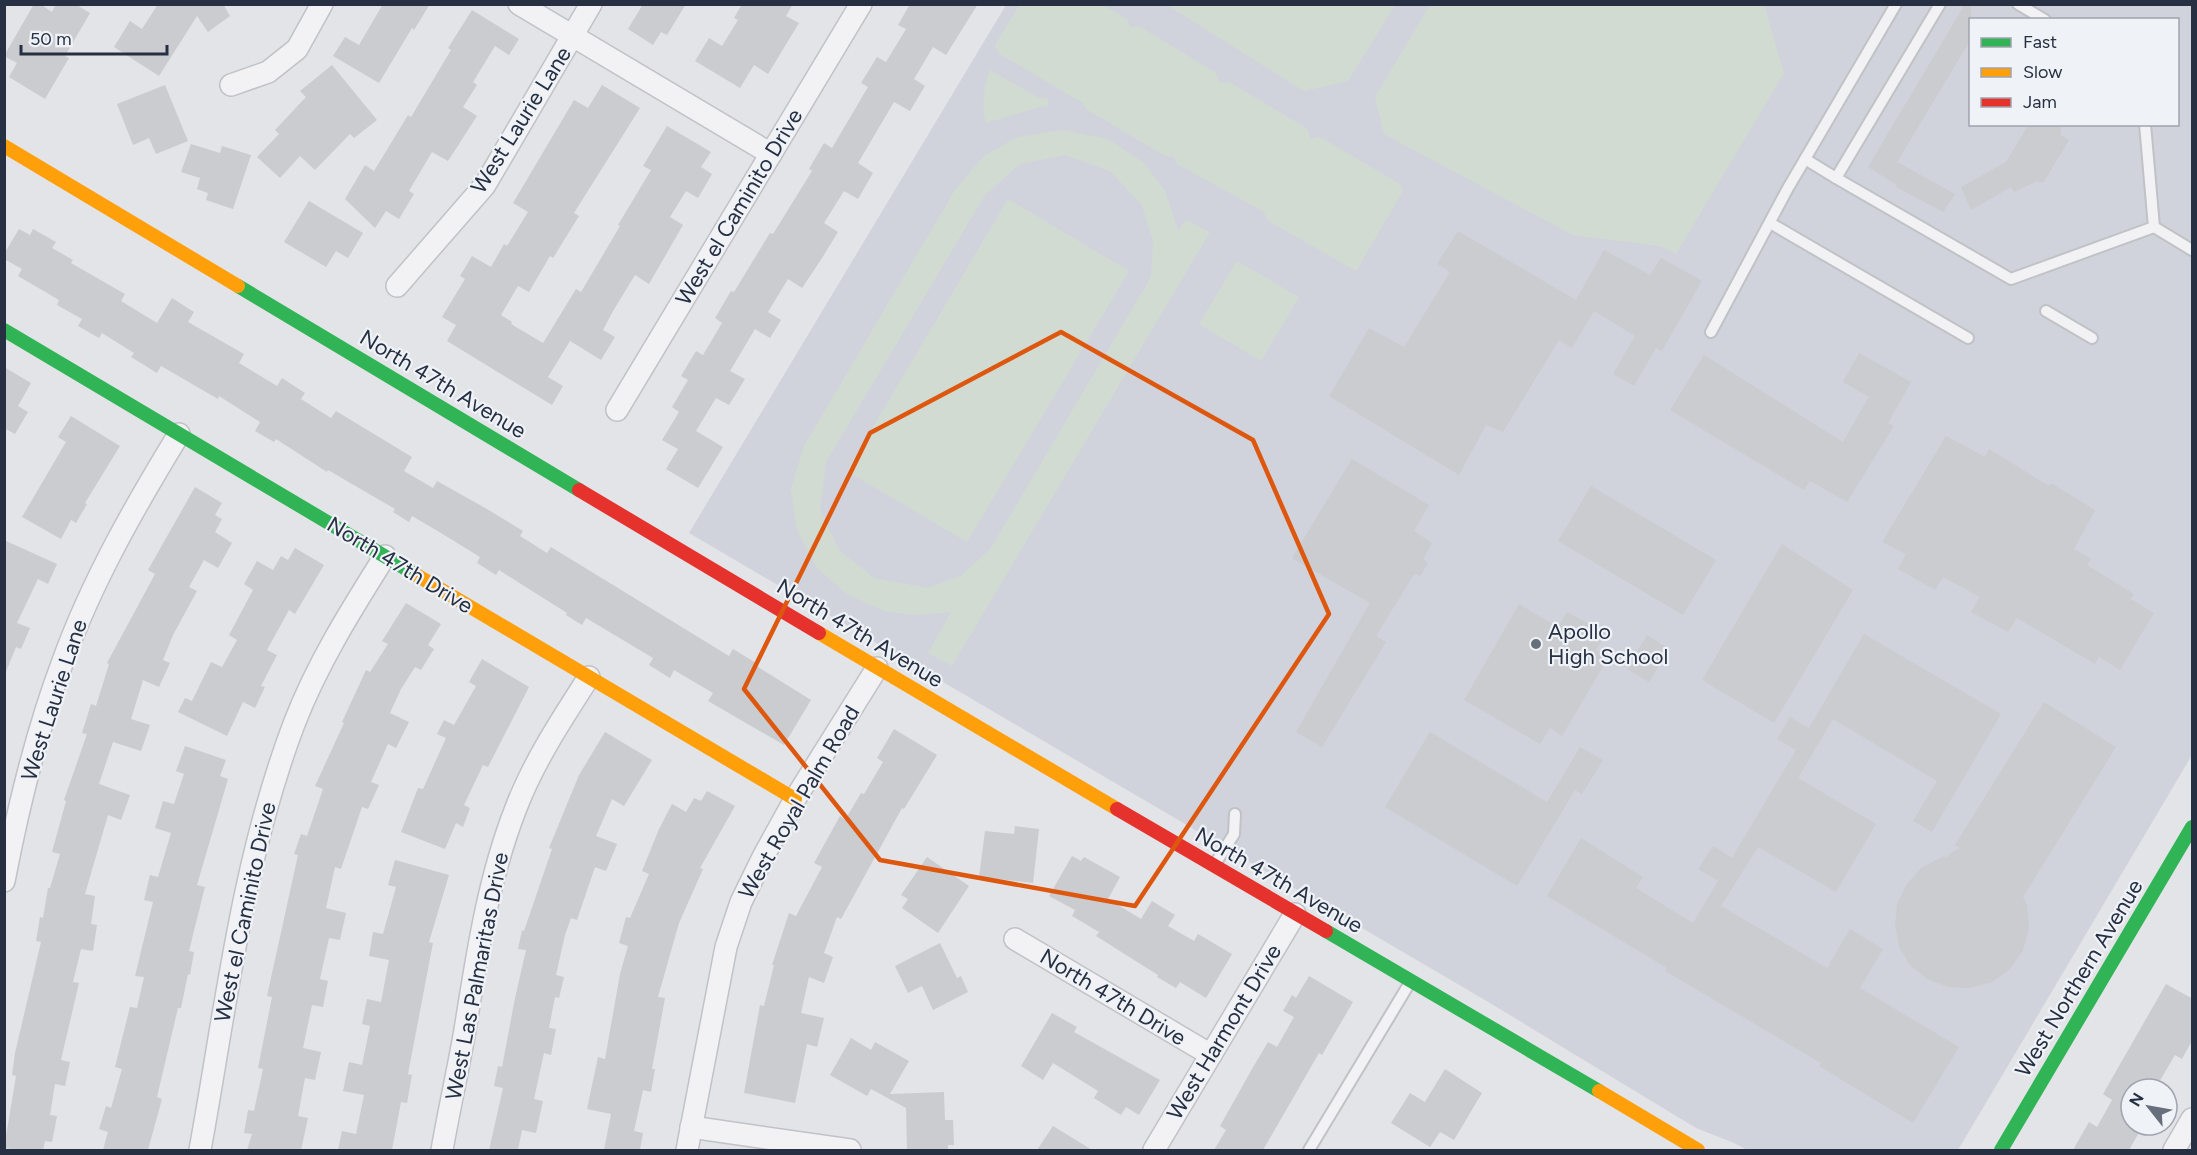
<svg xmlns="http://www.w3.org/2000/svg" width="2197" height="1155" font-family="Figtree,sans-serif">
<style>
.built{fill:#d0d3db;fill-rule:evenodd}
.green{fill:#d2dbd2;fill-rule:evenodd}
.building{fill:#caccd0}
.lines{fill:none;stroke-linecap:round;stroke-linejoin:round}
.lane-casing{stroke:#c0c2c6;stroke-width:14}
.street-casing{stroke:#c0c2c6;stroke-width:24}
.lane{stroke:#f2f2f4;stroke-width:10}
.street{stroke:#f2f2f4;stroke-width:21}
.fast{stroke:#30b455;stroke-width:14}
.slow{stroke:#ff9f0a;stroke-width:14}
.jam{stroke:#e5322d;stroke-width:14}
.marked{fill:none;stroke:#de570f;stroke-width:4.5;stroke-linejoin:round}
.poi-dot{fill:#686f7c;stroke:#eff2f7;stroke-width:2}
.labels{text-anchor:middle;dominant-baseline:central;stroke-width:4.5;stroke-linejoin:round;paint-order:stroke}
.street-label{font-size:22px;fill:#273042;stroke:#eff2f7}
.poi-label{font-size:22px;fill:#273042;stroke:#eff2f7;text-anchor:start}
</style>
<rect width="100%" height="100%" fill="#e2e4e8"/>
<path class="built" d="M1006,5H2192V755L1958,1150H1747L1734,1143L1696,1128L1490,1003L689,533ZM1970,20H2178V124H1970Z"/>
<g class="green">
<path d="M1020,4L1103,5L1127,19L1130,27L1139,26L1216,73L1220,83L1229,82L1308,129L1310,139L1320,137L1400,184L1403,191L1356,271L1267,220L1264,212L1177,164L1174,157L1165,156L1086,109L1083,103L998,53L995,45Z"/>
<path d="M1167,5H1395L1348,81L1304,91Z"/>
<path d="M1430,5H1764L1784,73L1676,254L1660,246L1573,235L1384,134L1375,97Z"/>
<path d="M990,70L1039,98H1048V106L1040,107L986,123C981,105 984,87 990,70Z"/>
<path d="M1062,130L1108,139L1144,163L1165,191L1178,230L1186,220L1210,232L952,666L928,653L951,612L915,615L884,611L847,594L816,567L797,530L791,489L804,446L955,190L983,157L1017,137ZM1065,155L1110,171L1142,205L1153,241L1151,277L991,548L961,576L927,588L874,578L839,550L820,510L826,462L985,195L1020,164Z"/>
<path d="M1008,199L1129,271L967,542L847,471Z"/>
<path d="M1237,261L1299,297L1261,361L1199,324Z"/>
</g>
<g class="building">
<path d="M34,4H40L52,12L56,4H75L90,13L65,56L69,58L45,99L9,77L17,63L4,56Z"/>
<path d="M158,4H223L230,16L208,32L197,16L159,76L114,47L130,21L142,29Z"/>
<path d="M383,4H430L414,30L412,28L379,83L333,56L345,37L359,45Z"/>
<path d="M643,4H686L667,35L661,32L653,45L628,29Z"/>
<path d="M742,4H793L786,16L799,23L768,74L754,65L740,88L695,61L709,38L722,46L738,20L734,18Z"/>
<path d="M910,4H978L946,55L933,47L914,79L925,86L910,111L894,102L858,163L873,173L858,199L844,191L824,223L838,232L822,258L802,288L788,279L768,312L781,320L770,338L755,329L730,371L745,379L729,405L716,398L696,431L723,447L698,488L666,469L678,449L662,440L679,412L672,407L688,380L681,376L696,351L703,355L722,323L715,318L731,291L734,292L770,233L773,234L812,171L809,169L824,143L832,148L868,87L861,83L877,57L886,62L906,29L898,25Z"/>
<path d="M1965,4H1971V39L1897,162L1955,194L1943,212L1896,187L1897,185L1868,167Z"/>
<path d="M472,10L519,39L509,55L495,46L473,82L477,85L463,107L477,116L448,161L432,152L409,191L414,194L399,219L386,211L375,228L345,199L365,165L374,171L408,115L411,117L451,50L448,48Z"/>
<path d="M332,65L377,120L354,138L350,134L315,170L300,156L280,178L257,157L279,134L275,130L306,97L300,91Z"/>
<path d="M165,85L188,141L156,154L149,138L133,145L117,104Z"/>
<path d="M602,85L640,108L574,213L579,216L553,258L550,256L529,292L518,286L501,315L512,322L511,324L543,343L576,289L581,292L620,226L618,225L651,170L643,166L667,126L711,152L701,167L712,174L698,198L686,191L670,217L683,225L649,284L635,275L613,311L603,330L615,337L601,360L570,341L548,377L563,386L552,405L447,341L456,325L442,317L465,279L460,276L472,256L491,267L504,244L507,246L528,212L513,203L574,100L588,108Z"/>
<path d="M2029,124H2061V135L2069,140L2043,183L2037,181L2014,192L2011,187L1971,210L1961,187L2006,162Z"/>
<path d="M191,144L220,153L222,146L251,155L233,209L206,200L208,193L197,189L200,178L181,172Z"/>
<path d="M309,201L363,233L348,258L336,251L326,267L284,242Z"/>
<path d="M19,229L30,235L33,229L56,242L52,248L73,260L71,263L125,294L121,301L157,323L172,298L194,312L188,322L244,354L239,363L277,386L282,378L305,393L301,399L331,418L336,411L412,457L404,471L433,488L437,481L487,509L523,531L520,536L547,553L551,547L729,656L733,649L756,663L755,665L811,700L784,745L708,701L713,693L674,670L670,678L649,665L653,658L586,618L582,625L566,615L567,613L499,570L496,575L477,563L480,557L441,533L412,516L409,522L393,512L395,509L352,484L328,470L327,472L276,439L274,442L255,431L260,422L219,396L218,399L161,366L157,373L131,357L134,353L102,333L99,338L78,326L82,319L57,305L59,300L18,276L22,269L4,259V254Z"/>
<path d="M1458,231L1576,300L1604,250L1650,275L1661,258L1702,281L1662,351L1656,348L1634,386L1613,374L1635,336L1594,311L1572,348L1559,340L1503,432L1486,425L1459,475L1329,396L1369,328L1404,347L1450,272L1437,264Z"/>
<path d="M1859,353L1911,382L1888,423L1894,426L1847,502L1810,481L1804,490L1670,410L1704,355L1843,442L1869,397L1843,382Z"/>
<path d="M4,367L31,383L18,406L28,412L15,434L4,428Z"/>
<path d="M71,416L120,446L85,503L87,504L76,523L71,520L61,539L22,517L66,442L58,437Z"/>
<path d="M1946,436L1985,457L1989,449L2049,486L2051,483L2095,510L2074,549L2091,559L2087,565L2134,594L2131,599L2154,613L2120,670L2099,657L2095,664L2017,618L2008,632L1971,612L1980,597L1943,577L1935,590L1898,569L1906,554L1882,542Z"/>
<path d="M1352,459L1429,505L1414,531L1432,543L1423,559L1428,563L1420,576L1414,574L1376,636L1386,642L1322,747L1296,732L1370,603L1292,558Z"/>
<path d="M1591,486L1716,560L1683,615L1558,541Z"/>
<path d="M195,487L222,503L215,515L222,519L215,532L232,543L218,568L204,560L189,587L197,591L173,635L163,660L170,663L159,687L143,680L131,719L150,725L141,751L113,742L99,784L130,795L121,820L108,815L85,894L95,896L91,924L97,925L93,951L81,949L73,982L79,983L61,1060L70,1062L65,1086L55,1084L50,1115L57,1116L52,1142L45,1141L43,1150H19L4,1148L16,1076L12,1075L15,1053L41,942L36,941L40,917L43,918L48,888H50L60,854L52,852L66,801L64,800L87,734L82,733L91,704L96,706L109,664L107,663L155,574L148,570Z"/>
<path d="M4,540L57,564L48,584L38,579L17,623L30,628L21,649L16,647L5,674Z"/>
<path d="M1782,544L1853,590L1774,723L1702,680Z"/>
<path d="M295,548L324,565L295,614L289,610L267,650L277,655L261,686L265,687L255,708L243,702L227,736L178,712L185,698L192,701L211,662L222,667L237,640L229,635L253,590L244,584L257,561L273,570L281,556L288,560Z"/>
<path d="M406,603L441,624L428,645L434,649L421,670L415,667L401,689L390,713L409,722L396,748L388,744L371,782L379,785L368,809L362,807L341,869L335,867L326,908L346,913L340,940L329,938L320,979L328,981L323,1007L312,1005L303,1048L321,1052L315,1080L305,1078L298,1116L308,1118L301,1150H247L252,1134L244,1133L248,1110L254,1111L263,1069L258,1068L272,997L267,996L298,855L294,854L301,834L307,836L323,789L315,786L344,723L342,722L366,670L370,672L388,644L382,641Z"/>
<path d="M1519,604L1558,627L1567,612L1606,634L1596,650L1608,658L1562,736L1550,728L1540,744L1464,700Z"/>
<path d="M1864,634L2001,714L1932,832L1913,821L1937,781L1833,719L1798,778L1876,824L1836,892L1758,847L1721,906L1827,968L1850,929L1883,949L1860,988L1959,1047L1913,1123L1819,1066L1821,1063L1665,971L1667,968L1547,896L1581,838L1643,877L1636,888L1693,923L1718,881L1698,869L1713,846L1732,858L1796,750L1777,739L1790,717L1809,728Z"/>
<path d="M1647,635L1669,649L1649,682L1627,669Z"/>
<path d="M482,659L529,687L488,767L483,765L464,805L470,808L463,827L456,823L445,849L401,832L418,788L423,789L446,738L437,734L444,720L454,725L476,686L469,682Z"/>
<path d="M2044,702L2116,747L2023,897L2027,906L2029,928L2023,950L2010,969L1992,982L1970,988L1948,987L1927,979L1910,965L1899,947L1895,925L1897,904L1907,884L1921,868L1944,856L1947,858L1950,853L1960,848L1955,845Z"/>
<path d="M894,729L937,755L904,809L902,808L841,919L837,917L824,953L833,957L824,983L809,977L801,1013L824,1018L817,1047L807,1044L795,1103L744,1093L760,1005L764,1006L774,965H772L789,913L796,916L822,867L814,863L840,816L845,820L861,793L864,794L883,762L877,758Z"/>
<path d="M605,732L652,760L624,806L612,799L596,836L617,844L606,871L595,867L577,920L571,918L565,935L556,975L564,977L559,998L555,997L549,1028L556,1029L551,1055L544,1053L534,1099L543,1101L536,1133L522,1130L518,1150H489L503,1088L494,1086L498,1066L502,1067L515,998L526,950L518,949L522,930L524,931L552,849L549,848L579,775Z"/>
<path d="M1430,732L1547,802L1580,747L1603,760L1582,794L1575,790L1517,886L1385,807Z"/>
<path d="M185,746L226,760L220,776L228,779L197,885L205,887L189,951L194,952L190,975L188,974L181,1008H178L157,1097L162,1099L148,1150H103L108,1132L99,1129L106,1106L111,1108L122,1069L115,1067L130,1007L137,1008L144,977L135,976L153,902L144,900L150,875L158,877L171,833L155,828L163,801L174,804L184,774L176,771Z"/>
<path d="M707,791L735,806L700,868L703,869L679,923L658,997L665,998L652,1069H655L651,1092L643,1090L634,1131L643,1133L640,1150H604L611,1114L587,1109L598,1057L605,1059L620,974L628,946L619,943L626,917L630,918L649,874L642,871L659,829L672,804L686,812L694,798L701,801Z"/>
<path d="M1015,826L1039,829L1033,883L979,877L985,831L1014,834Z"/>
<path d="M1072,856L1081,861L1084,857L1120,877L1108,899L1141,919L1152,901L1175,915L1168,926L1194,941L1198,934L1232,954L1206,998L1180,982L1176,988L1157,977L1158,975L1096,936L1099,932L1072,916L1075,910L1049,896Z"/>
<path d="M927,857L969,886L938,933L902,908L908,899L901,895Z"/>
<path d="M395,860L449,875L429,942L433,943L408,1074L412,1075L407,1103L401,1102L392,1150H338L342,1131L356,1134L364,1095L343,1091L349,1062L362,1065L370,1026L362,1024L367,999L381,1002L389,960L369,956L373,932L383,934L396,887L388,885Z"/>
<path d="M940,943L957,978L961,976L968,992L933,1010L922,986L908,993L895,966Z"/>
<path d="M1309,976L1353,1002L1322,1055L1319,1053L1263,1150H1214L1226,1130L1220,1126L1252,1069L1268,1042L1277,1047L1294,1017L1283,1011L1292,995L1296,998Z"/>
<path d="M2166,984L2193,999V1039L2182,1059L2175,1055L2155,1089H2131V1125L2141,1129L2129,1150H2073L2089,1122L2097,1127L2112,1100L2103,1094Z"/>
<path d="M1052,1013L1077,1027L1074,1032L1160,1080L1139,1115L1126,1107L1121,1115L1094,1098L1098,1091L1053,1063L1043,1080L1021,1066Z"/>
<path d="M851,1038L871,1050L875,1042L909,1061L890,1094L944,1092L945,1120H953L954,1145H948V1150H907L906,1108L871,1089L867,1096L830,1075Z"/>
<path d="M1445,1069L1482,1093L1454,1140L1440,1132L1430,1147L1391,1123L1410,1093L1425,1102Z"/>
<path d="M1053,1126L1092,1150H1037Z"/>
</g>
<g class="lines">
<g class="lane-casing">
<g id="lane">
<path d="M1940,4L1836,178L2011,279L2154,227"/>
<path d="M2018,4L2045,20"/>
<path d="M2145,124L2154,227"/>
<path d="M1805,159L1836,178"/>
<path d="M1770,223L1968,338"/>
<path d="M2154,227L2192,250"/>
<path d="M2046,311L2092,338"/>
<path d="M1711,332L1788,188L1896,4"/>
<path d="M1215,864L1234,834L1235,814"/>
<path d="M1309,1150L1409,984"/>
</g>
</g>
<g class="street-casing">
<g id="street">
<path d="M519,4L771,154"/>
<path d="M231,85L268,72L297,49L322,4"/>
<path d="M397,286L485,185L591,4"/>
<path d="M617,410L861,4"/>
<path d="M4,881C18,808 37,730 63,661C92,581 135,506 179,434"/>
<path d="M1015,939L1211,1055"/>
<path d="M691,1127L850,1150"/>
<path d="M200,1150C226,1007 242,861 294,724C317,664 351,610 385,556"/>
<path d="M442,1150C449,1110 458,1070 465,1030C477,955 488,879 516,808C534,761 562,719 589,677"/>
<path d="M687,1150L726,947L741,902L763,857L795,799L877,668"/>
<path d="M1154,1150L1295,914"/>
<path d="M2174,1150L2192,1119"/>
</g>
</g>
<use href="#lane" class="lane"/>
<use href="#street" class="street"/>
<g class="fast">
<path d="M238,286L579,490"/>
<path d="M4,330L418,576"/>
<path d="M1326,931L1599,1091"/>
<path d="M2001,1150L2192,827"/>
</g>
<g class="slow">
<path d="M4,146L238,286"/>
<path d="M418,576L795,799"/>
<path d="M819,633L1117,809"/>
<path d="M1599,1091L1698,1150"/>
</g>
<g class="jam">
<path d="M579,490L819,633"/>
<path d="M1117,809L1326,931"/>
</g>
</g>
<path class="marked" d="M1061,332L1253,440L1329,614L1135,906L880,860L744,689L870,433Z"/>
<circle class="poi-dot" cx="1536" cy="644" r="6"/>
<g class="labels">
<g class="street-label">
<text transform="translate(521 120) rotate(-58)">West Laurie Lane</text>
<text transform="translate(739 207) rotate(-59)">West el Caminito Drive</text>
<text transform="translate(443 384) rotate(31)">North 47th Avenue</text>
<text transform="translate(400 565) rotate(31)">North 47th Drive</text>
<text transform="translate(860 633) rotate(31)">North 47th Avenue</text>
<text transform="translate(54 700) rotate(-72)">West Laurie Lane</text>
<text transform="translate(799 802) rotate(-60)">West Royal Palm Road</text>
<text transform="translate(1279 880) rotate(30)">North 47th Avenue</text>
<text transform="translate(245 912) rotate(-78)">West el Caminito Drive</text>
<text transform="translate(477 976) rotate(-79)">West Las Palmaritas Drive</text>
<text transform="translate(2079 978) rotate(-59)">West Northern Avenue</text>
<text transform="translate(1113 997) rotate(31)">North 47th Drive</text>
<text transform="translate(1224 1032) rotate(-59)">West Harmont Drive</text>
</g>
<g class="poi-label">
<text x="1548" y="631">Apollo<tspan x="1548" dy="25">High School</tspan></text>
</g>
</g>
<rect width="2197" height="1155" fill="none" stroke="#273042" stroke-width="12"/>
<rect x="1969" y="18" width="210" height="108" fill="#eff2f7" stroke="#9fa4af" stroke-width="1.5"/>
<rect x="1981" y="38" width="30" height="9" fill="#30b455" stroke="#9fa4af" stroke-width="1.5"/>
<text x="2023" y="48" font-size="18" fill="#273042">Fast</text>
<rect x="1981" y="68" width="30" height="9" fill="#ff9f0a" stroke="#9fa4af" stroke-width="1.5"/>
<text x="2023" y="78" font-size="18" fill="#273042">Slow</text>
<rect x="1981" y="98" width="30" height="9" fill="#e5322d" stroke="#9fa4af" stroke-width="1.5"/>
<text x="2023" y="108" font-size="18" fill="#273042">Jam</text>
<g transform="translate(2149 1107) rotate(301)"><circle r="28" fill="#eff2f7" stroke="#9fa4af" stroke-width="1.5"/>
<path d="M0-4.5L10 22L0 15L-10 22Z" fill="#686f7c"/>
<text y="-9" font-size="16" font-weight="bold" text-anchor="middle" fill="#273042">N</text>
</g>
<path d="M21 45v9h146v-9" fill="none" stroke="#273042" stroke-width="3"/>
<text x="30" y="45" font-size="18" fill="#273042" stroke="#eff2f7" stroke-width="4.5" paint-order="stroke">50 m</text>
</svg>
